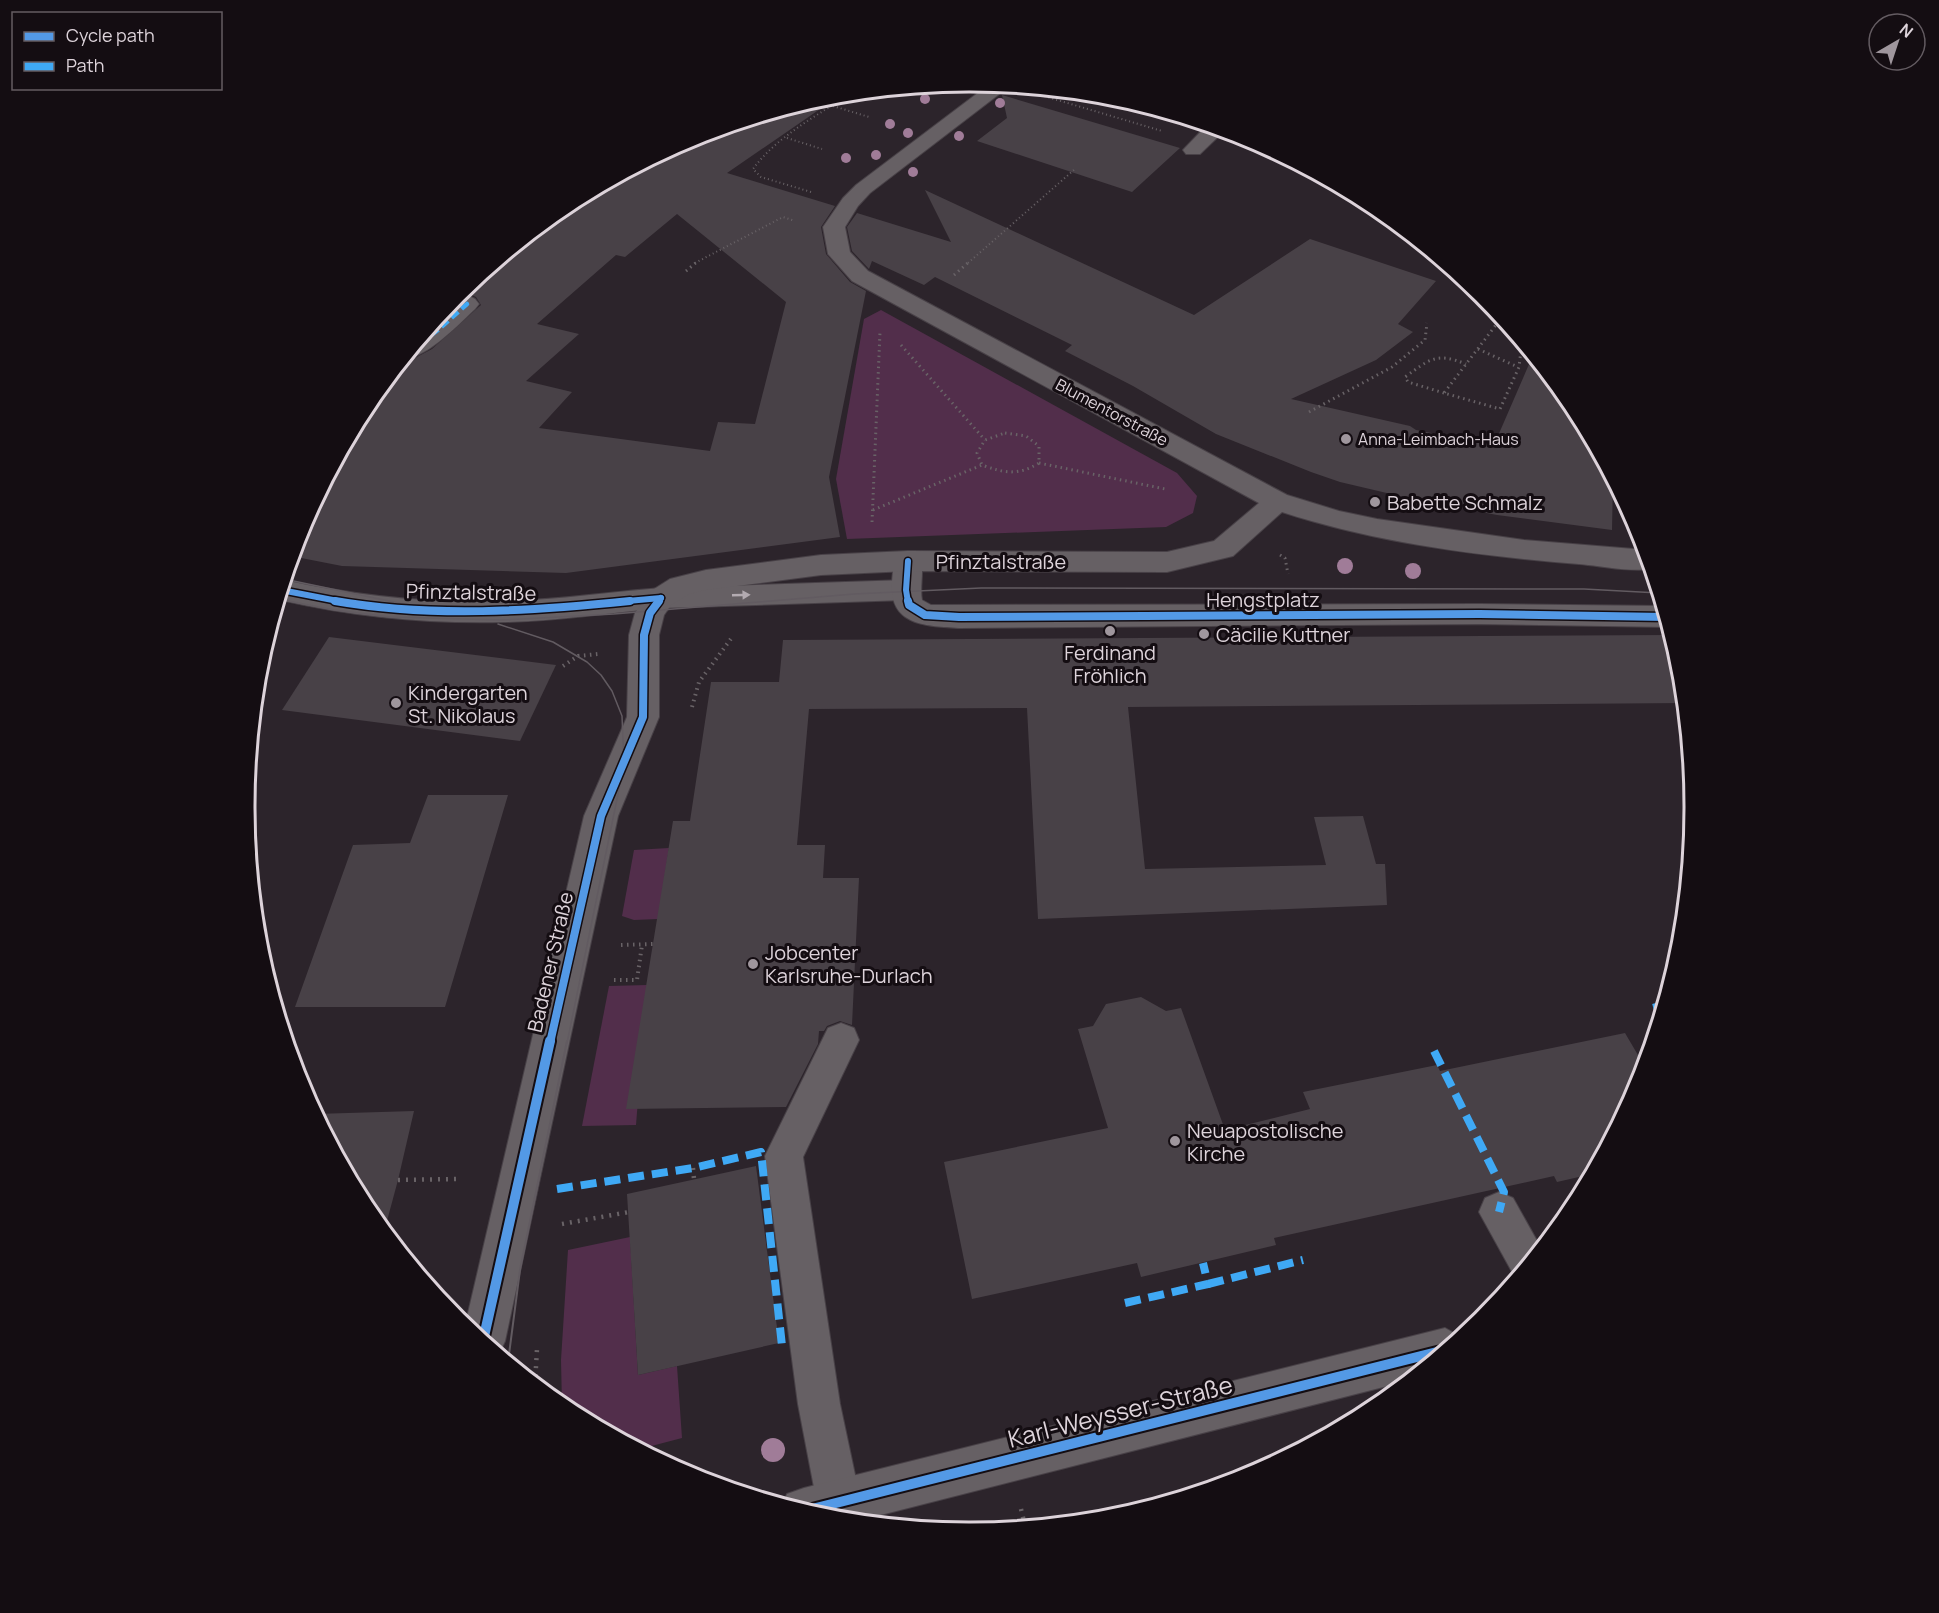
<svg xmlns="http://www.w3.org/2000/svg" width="1939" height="1613" font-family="Manrope,sans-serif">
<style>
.green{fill:#522e4b}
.building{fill:#484147;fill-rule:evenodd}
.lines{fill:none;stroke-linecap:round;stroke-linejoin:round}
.service-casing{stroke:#484147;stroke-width:2}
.minor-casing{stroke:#484147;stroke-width:2}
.secondary-casing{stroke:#484147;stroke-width:2}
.path-far3{stroke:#696367;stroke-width:2;stroke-dasharray:1 3;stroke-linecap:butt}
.path-far2{stroke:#696367;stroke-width:3;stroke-dasharray:1.5 4;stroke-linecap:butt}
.path-far1{stroke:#696367;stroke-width:4;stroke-dasharray:1.5 4.5;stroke-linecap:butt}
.path{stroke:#696367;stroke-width:4.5;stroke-dasharray:2 6;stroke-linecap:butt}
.service{fill:#666064;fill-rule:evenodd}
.minor{fill:#666064;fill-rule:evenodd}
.secondary{fill:#666064;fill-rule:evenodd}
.tram-far1{stroke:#625b61;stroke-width:1.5}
.tram{stroke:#625b61;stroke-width:2}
.quiet-far2{stroke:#3fa9f5;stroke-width:4.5;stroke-dasharray:9 4.5;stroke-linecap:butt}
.quiet-far1{stroke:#3fa9f5;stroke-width:6;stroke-dasharray:12 6;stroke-linecap:butt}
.quiet{stroke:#3fa9f5;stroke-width:8;stroke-dasharray:16 8;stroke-linecap:butt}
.cycleway-far2-casing{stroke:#140d12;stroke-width:9}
.cycleway-far1-casing{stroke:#140d12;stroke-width:11}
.cycleway-casing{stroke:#140d12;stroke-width:14}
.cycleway-far2{stroke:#5399e6;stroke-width:6}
.cycleway-far1{stroke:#5399e6;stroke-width:8}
.cycleway{stroke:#5399e6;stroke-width:10}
.tree{fill:#a07c98}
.oneway{fill:#b3abb1}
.poi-dot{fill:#9f969d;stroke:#140d12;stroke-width:2}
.labels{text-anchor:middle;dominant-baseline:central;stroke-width:6;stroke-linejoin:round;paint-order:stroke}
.far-street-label{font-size:16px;fill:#ddd3da;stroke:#140d12}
.far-poi-label{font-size:16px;fill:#ddd3da;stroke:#140d12;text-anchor:start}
.poi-label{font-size:20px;fill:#ddd3da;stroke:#140d12;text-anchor:start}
.street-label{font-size:20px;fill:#ddd3da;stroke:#140d12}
.near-street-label{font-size:24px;fill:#ddd3da;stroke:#140d12}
.rim{fill:none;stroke:#ddd3da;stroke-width:3}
</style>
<rect width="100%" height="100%" fill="#2c242b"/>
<g class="green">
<path d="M881,310L1177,473L1197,496L1193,513L1166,527L847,539L836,479L864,319Z"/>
<path d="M669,848L658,919L634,920L622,916L634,850Z"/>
<path d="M647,985L636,1125L582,1126L609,986Z"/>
<path d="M630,1237L638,1375L677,1366L682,1438L640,1449L562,1406L561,1360L568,1250Z"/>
</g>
<g class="building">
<path d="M1002,95L1180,148L1132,192L977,141L1007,118Z"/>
<path d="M819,98L823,107L727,173L835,206L821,227L826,254L850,282L866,291L829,477L840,537L566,573L342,566L291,556L299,529L366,403L403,359H413L432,349L481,305L476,297L461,290L567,203L634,167L640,170L673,147L692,136ZM677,214L786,302L755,424L718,422L710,451L539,428L572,392L526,381L579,334L537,324L616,255L625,257Z"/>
<path d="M925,190L1194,315L1310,239L1436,281L1398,324L1413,332L1376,360L1291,399L1410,426L1416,430L1494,445L1533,355L1573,404L1613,479L1612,530L1497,515L1408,498L1340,482L1311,472L1216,434L1133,386L1065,351L1072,345L935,277L924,285L872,261L869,269L852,251L847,227L857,213L951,242Z"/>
<path d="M1672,635L1681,665L1685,703L1128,707L1145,869L1326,865L1314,817L1363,816L1376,864H1385L1387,905L1038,919L1027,708L809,709L797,845H825L823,878H859L852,1025L840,1021L827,1026L824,1031H819L818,1044L786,1107L626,1109L673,821H690L711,682H779L783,640Z"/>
<path d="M329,637L556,665L520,741L282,710Z"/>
<path d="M428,795H508L445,1007H295L353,845L410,843Z"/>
<path d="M1141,997L1166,1011L1181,1008L1225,1130L1310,1109L1303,1092L1437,1065L1440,1071L1625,1033L1645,1067L1640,1084L1592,1174L1557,1182L1554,1176L1274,1238L1276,1245L1141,1277L1137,1263L972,1299L944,1162L1108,1128L1078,1029L1093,1026L1106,1004Z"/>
<path d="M414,1111L398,1180L384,1232L366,1209L315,1114Z"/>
<path d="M756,1166L779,1343L638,1375L627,1194Z"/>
</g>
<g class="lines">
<g class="service-casing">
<g id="service">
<path d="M906,580L916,583L920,590L916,597L906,600L661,608L651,605L647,598L651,591L661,588Z"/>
<path d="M841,1023L854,1028L859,1040L803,1157L840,1404L861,1503L855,1519L851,1520L822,1516L817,1503L798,1404L765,1156L828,1028Z"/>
<path d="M1499,1192L1513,1198L1541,1248L1516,1279L1479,1212L1485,1198Z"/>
</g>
</g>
<g class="minor-casing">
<g id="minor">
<path d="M1208,124L1225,130L1200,154H1186L1183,150Z"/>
<path d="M459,291L475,299L479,304L475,309C461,322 423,362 404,357L434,322L452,305L448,303Z"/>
<path d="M908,551L918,554C926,567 919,585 922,600L931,605L1480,604L1663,606L1669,627L1480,624L959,628C926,626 889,626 892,582C893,572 893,563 898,554Z"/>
<path d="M284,580C357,596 431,604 506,601C558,600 609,592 661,588L671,591L675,598L671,605L661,608C609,613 557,621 505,622C429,624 355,617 281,600L278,599Z"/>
<path d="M1445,1328L1461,1337L1407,1381L857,1521L828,1518L783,1505L787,1494L804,1488Z"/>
</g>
</g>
<g class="secondary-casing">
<path id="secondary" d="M991,83L1011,85L870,193L858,206L845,227L850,252L868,271L1287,495L1339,511L1377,519L1524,540L1646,550L1652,569C1629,572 1602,566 1579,564C1479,556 1377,543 1282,512L1233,556L1167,572L908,571L821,575L706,590L689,594L671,605L664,615L659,635V717L618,816L505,1341L499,1354L465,1326L584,816L627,717L629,635L635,613L651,591L670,579L706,570L821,555L908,551L1167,552L1214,541L1259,503L852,281L828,254L823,227L843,198L856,185Z"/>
</g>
<g class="path-far3">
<path d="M1037,94L1162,131"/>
<path d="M833,106L869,117"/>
<path d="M787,138L822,149"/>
<path d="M811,192L761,177L753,169C777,136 818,115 852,93"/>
<path d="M695,263L783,217L795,221"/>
<path d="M968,263L1075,169"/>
</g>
<g class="path-far2">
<path d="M686,271L698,261"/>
<path d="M954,275L970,261"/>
<path d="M1502,317L1444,393L1500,409L1519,367L1522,342"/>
<path d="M901,345L985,440"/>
<path d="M1478,349L1518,367"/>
<path d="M1444,393L1408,382L1405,377C1430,359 1436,352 1466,364"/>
<path d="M1309,412L1392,367L1425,340L1427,323"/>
<path d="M1005,433L1026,436L1039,446V463C1018,476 1004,473 982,465L977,453L985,440Z"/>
<path d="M1039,463L1165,489"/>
<path d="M873,510L982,465"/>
<path d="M872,522L880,332"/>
<path d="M1280,555L1285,558L1288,574"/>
</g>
<g class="path-far1">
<path d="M563,666L578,656L598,654"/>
<path d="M692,707L699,682L733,636"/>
<path d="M621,945L653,944"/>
<path d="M614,980H637L642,945"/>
</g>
<g class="path">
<path d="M693,1168L694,1179"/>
<path d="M398,1180L456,1179"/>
<path d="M562,1224L629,1212"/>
<path d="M535,1384L537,1349"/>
<path d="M1021,1509L1025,1526"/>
</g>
<use href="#service" class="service"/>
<use href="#minor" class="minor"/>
<use href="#secondary" class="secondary"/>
<g class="tram-far1">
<path d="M284,579L451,614"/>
<path d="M278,599L334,610L390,617L502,620L614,614L854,594L981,588L1584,589L1659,593"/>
<path d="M498,624L553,642L587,662L601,675L612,691L622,716L624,765L567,1043"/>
</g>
<path class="tram" d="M508,1362L520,1270L567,1041"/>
<path class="quiet-far2" d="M409,351L438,330L467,304L454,297"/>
<path class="quiet-far1" d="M1653,1007L1664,1004"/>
<g class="quiet">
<path d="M1434,1051L1504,1192L1499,1212"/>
<path d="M557,1189L693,1168L761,1152L782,1346"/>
<path d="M1208,1284L1303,1260"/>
<path d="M1125,1303L1208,1284L1203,1263"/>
</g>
<g class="cycleway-far2-casing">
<g id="cycleway-far2">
<path d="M908,561L906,590L908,602"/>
<path d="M281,590L343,602"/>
<path d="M616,602L661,598"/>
<path d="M658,602L661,598"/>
</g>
</g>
<g class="cycleway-far1-casing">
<g id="cycleway-far1">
<path d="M335,601C433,618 531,611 630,601"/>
<path d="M908,601L909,605L925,615L959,617L1480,614L1666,617"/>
<path d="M550,1043L601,816L643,717L644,635L650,613L659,601"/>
</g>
</g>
<g class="cycleway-casing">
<g id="cycleway">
<path d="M483,1341L550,1041"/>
<path d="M804,1511L1445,1350"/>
</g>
</g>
<use href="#cycleway-far2" class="cycleway-far2"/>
<use href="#cycleway-far1" class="cycleway-far1"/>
<use href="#cycleway" class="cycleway"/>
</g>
<g class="tree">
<circle cx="925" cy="99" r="5"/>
<circle cx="1000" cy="103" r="5"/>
<circle cx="890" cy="124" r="5"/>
<circle cx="908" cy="133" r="5"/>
<circle cx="959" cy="136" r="5"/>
<circle cx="876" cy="155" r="5"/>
<circle cx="846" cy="158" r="5"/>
<circle cx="913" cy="172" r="5"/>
<circle cx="1345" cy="566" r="8"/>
<circle cx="1413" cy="571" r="8"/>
<circle cx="773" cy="1450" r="12"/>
</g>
<defs><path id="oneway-solid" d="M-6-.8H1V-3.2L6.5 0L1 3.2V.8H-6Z" transform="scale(1.5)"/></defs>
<use class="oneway" href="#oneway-solid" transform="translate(741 595) rotate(-2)"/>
<g class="poi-dot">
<circle cx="1346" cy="439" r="6"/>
<circle cx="1375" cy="502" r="6"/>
<circle cx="1110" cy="631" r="6"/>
<circle cx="1204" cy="634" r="6"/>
<circle cx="396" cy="703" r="6"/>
<circle cx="753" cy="964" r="6"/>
<circle cx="1175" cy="1141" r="6"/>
</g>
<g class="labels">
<g class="far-street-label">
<text transform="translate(1112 412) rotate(28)">Blumentorstraße</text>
</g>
<g class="far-poi-label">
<text x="1358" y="439">Anna-Leimbach-Haus</text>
</g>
<g class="poi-label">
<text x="1387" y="502">Babette Schmalz</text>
<text x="1216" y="634">Cäcilie Kuttner</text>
<text x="1110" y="652" text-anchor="middle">Ferdinand<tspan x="1110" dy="23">Fröhlich</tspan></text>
<text x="408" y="692">Kindergarten<tspan x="408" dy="23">St. Nikolaus</tspan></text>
<text x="765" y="952">Jobcenter<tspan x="765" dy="23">Karlsruhe-Durlach</tspan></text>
<text x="1187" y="1130">Neuapostolische<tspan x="1187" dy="23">Kirche</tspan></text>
</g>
<g class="street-label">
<text x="1001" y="561">Pfinztalstraße</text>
<text transform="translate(471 592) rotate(1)">Pfinztalstraße</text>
<text x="1263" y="599">Hengstplatz</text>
<text transform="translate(550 962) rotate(-77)">Badener Straße</text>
</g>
<g class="near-street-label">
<text transform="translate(1120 1411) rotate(-14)">Karl-Weysser-Straße</text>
</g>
</g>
<path d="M0 0H1939V1613H0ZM969 92H970A714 714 0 0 1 1684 806V808A714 714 0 0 1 970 1522H969A714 714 0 0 1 255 808V806A714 714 0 0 1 969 92Z" fill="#140d12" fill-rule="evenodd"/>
<path class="rim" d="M969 92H970A714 714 0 0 1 1684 806V808A714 714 0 0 1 970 1522H969A714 714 0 0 1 255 808V806A714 714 0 0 1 969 92Z"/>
<rect x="12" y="12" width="210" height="78" fill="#140d12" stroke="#645c62" stroke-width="1.5"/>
<rect x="24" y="32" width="30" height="9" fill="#5399e6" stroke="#645c62" stroke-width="1.5"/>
<text x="66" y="42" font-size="18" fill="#ddd3da">Cycle path</text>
<rect x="24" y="62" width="30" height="9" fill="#3fa9f5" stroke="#645c62" stroke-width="1.5"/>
<text x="66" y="72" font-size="18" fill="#ddd3da">Path</text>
<g transform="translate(1897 42) rotate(39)"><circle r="28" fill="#140d12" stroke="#645c62" stroke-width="1.5"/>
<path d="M0-4.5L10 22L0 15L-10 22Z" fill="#9f969d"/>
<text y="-9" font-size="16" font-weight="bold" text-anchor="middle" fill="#ddd3da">N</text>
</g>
</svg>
